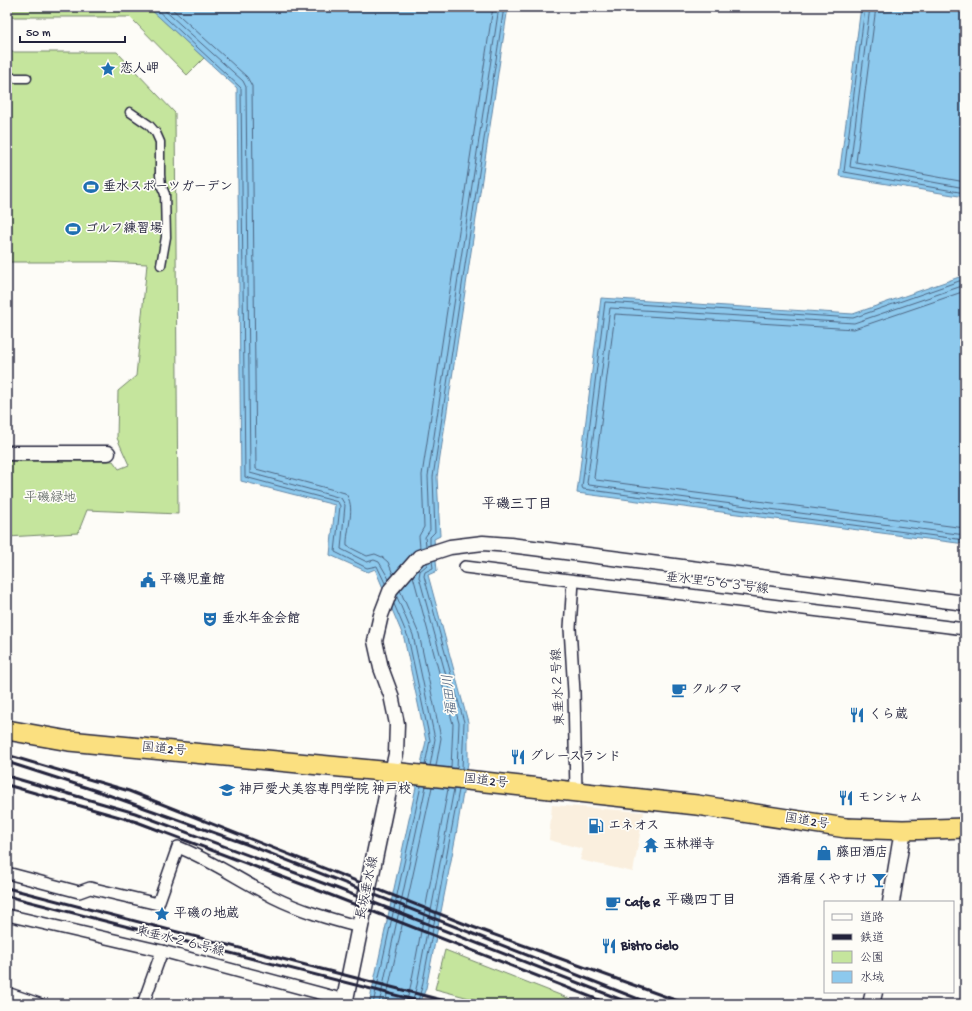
<svg xmlns="http://www.w3.org/2000/svg" width="972" height="1011" font-family="'Gochi Hand','Klee One',sans-serif">
<style>
.built{fill:#faefde}
.green{fill:#c5e59d;stroke:#74846c}
.water{fill:#8dc9ed;stroke:#6286a6}
.lines{fill:none;stroke-linecap:round;stroke-linejoin:round}
.shore{stroke:#4d6582;stroke-width:1}
.pedestrian-casing{stroke:#22223b;stroke-width:11}
.minor-casing{stroke:#22223b;stroke-width:14}
.tertiary-casing{stroke:#22223b;stroke-width:17}
.secondary-casing{stroke:#22223b;stroke-width:19}
.trunk-casing{stroke:#22223b;stroke-width:22}
.pedestrian{stroke:#fdfcf7;stroke-width:8}
.minor{stroke:#fdfcf7;stroke-width:11}
.tertiary{stroke:#fdfcf7;stroke-width:14}
.secondary{stroke:#fdfcf7;stroke-width:16}
.trunk{stroke:#fbe080;stroke-width:19}
.rail{stroke:#22223b;stroke-width:3}
.labels{text-anchor:middle;dominant-baseline:central;stroke-width:3.5;stroke-linejoin:round;paint-order:stroke}
.poi-label{font-size:13px;font-weight:bold;fill:#22223b;stroke:#fdfcf7;text-anchor:start}
.park-label{font-size:13px;fill:#535c58;stroke:#fdfcf7}
.street-label{font-size:13px;fill:#22223b;stroke:#fdfcf7}
.neighbourhood-label{font-size:14px;font-weight:bold;fill:#22223b;stroke:#fdfcf7}
.water-label{font-size:14px;font-style:italic;fill:#475c79;stroke:#fdfcf7}
</style>
<rect width="100%" height="100%" fill="#fdfcf7"/>
<filter id="ink" filterUnits="userSpaceOnUse"><feTurbulence type="fractalNoise" baseFrequency=".025" numOctaves="2"/><feDisplacementMap in="SourceGraphic" scale="8" xChannelSelector="R" yChannelSelector="G"/><feConvolveMatrix kernelMatrix="1 2 1 2 8 2 1 2 1" color-interpolation-filters="sRGB"/></filter>
<g filter="url(#ink)">
<path class="built" d="M552,805L644,812L633,872L580,860L583,849L549,840Z"/>
<g class="green">
<path d="M7,7H148L204,58L187,75L130,17H7Z"/>
<path d="M7,52H117L175,113L178,514L87,510L78,533L7,537V461H113L119,469L129,465L117,438L118,391L136,376L147,264L106,262H7Z"/>
<path d="M445,950L583,1004H492L435,989Z"/>
</g>
<g class="water">
<path d="M148,7H508L437,477L440,536L434,539L437,571L428,575L468,722V763L456,835L426,988L420,1004H369L426,741L404,638L375,569L368,572L330,555L335,505L241,481L237,88Z"/>
<path d="M861,7H965V197L839,176Z"/>
<path d="M965,275V544L577,493L601,298L853,314Z"/>
</g>
<g class="lines">
<g class="shore">
<path d="M154,7L241,88L245,477L338,502L340,506L335,552L367,568L377,566L385,583"/>
<path d="M161,7L243,81L246,87L250,473L341,498L345,505L341,549L367,562L374,560L379,562L389,579"/>
<path d="M170,7L247,77L252,86L256,469L345,493C357,506 346,530 347,546L367,556L375,554L382,557L388,562L393,574"/>
<path d="M865,7L844,172L965,193"/>
<path d="M870,7L850,167L965,188"/>
<path d="M876,7L856,162L965,182"/>
<path d="M965,279L853,318L605,302L582,487L583,489L965,540"/>
<path d="M965,285L854,323L610,308L587,483L589,485L965,535"/>
<path d="M965,291L854,329L615,314L594,478L596,480L965,528"/>
<path d="M430,545V537L435,532L433,477L504,7"/>
<path d="M426,546L425,537L430,530L428,476L499,7"/>
<path d="M420,548L419,536L424,527L422,475L493,7"/>
<path d="M432,561L433,568L425,572L424,576L464,722L462,769"/>
<path d="M427,563V565L420,571L419,577L459,723L457,769"/>
<path d="M413,576L453,724L451,768"/>
<path d="M400,590L419,634L441,738L436,766"/>
<path d="M397,597L413,635L435,739L430,766"/>
<path d="M394,604L408,637L430,740L425,765"/>
<path d="M373,1004L421,786"/>
<path d="M379,1004L426,786"/>
<path d="M385,1004L432,787"/>
<path d="M406,1004L411,984L448,789"/>
<path d="M412,1004L417,985L454,789"/>
<path d="M417,1004L422,987L459,790"/>
</g>
<g class="pedestrian-casing">
<g id="pedestrian">
<path d="M7,78H27"/>
<path d="M130,112L149,125L156,133L160,142V175L161,185L165,194L166,237L161,265"/>
</g>
</g>
<g class="minor-casing">
<g id="minor">
<path d="M465,567L965,629"/>
<path d="M573,581L570,628L574,692L576,792"/>
<path d="M7,873L79,892L90,888L158,904L178,847C211,860 241,881 273,897C301,911 330,919 360,927"/>
<path d="M7,915L162,951L345,1000"/>
<path d="M7,993L39,1004"/>
<path d="M143,1004L162,951"/>
</g>
</g>
<g class="tertiary-casing">
<g id="tertiary">
<path d="M7,453H108"/>
<path d="M392,772L396,754L397,724L391,695L381,668L375,641L381,615L391,589L419,557L450,547L483,543L510,545L965,603"/>
</g>
</g>
<g class="secondary-casing">
<g id="secondary">
<path d="M891,902L903,830"/>
<path d="M344,1004L392,772"/>
<path d="M871,1004L874,992"/>
</g>
</g>
<g class="trunk-casing">
<path id="trunk" d="M7,730L69,741L392,772L697,805L846,828L903,830L965,828"/>
</g>
<use href="#pedestrian" class="pedestrian"/>
<use href="#minor" class="minor"/>
<use href="#tertiary" class="tertiary"/>
<use href="#secondary" class="secondary"/>
<use href="#trunk" class="trunk"/>
<g class="rail">
<path d="M7,755L129,791L470,926L686,1004"/>
<path d="M7,762L97,791L246,844L651,1004"/>
<path d="M7,776L135,813L336,888L632,1004"/>
<path d="M7,785L137,822L333,896L609,1004"/>
<path d="M7,888L457,1004"/>
<path d="M7,896L430,1004"/>
</g>
</g>
</g>
<defs>
<g id="sight-bare" transform="scale(1.2)"><path d="M0-6L1.8-2.2L6-1.7L2.9 1.2L3.7 5.4L0 3.3L-3.7 5.4L-2.9 1.2L-6-1.7L-1.8-2.2Z" fill="#1f6fb2" stroke="#fdfcf7" stroke-width="2.5" paint-order="stroke"/></g>
<g id="stadium-bare" transform="scale(1.2)"><path d="M0-5a6.5 5 0 1 0 0 10a6.5 5 0 1 0 0-10ZM-3.5-1.8h7v3.6h-7Z" fill="#1f6fb2" stroke="#fdfcf7" stroke-width="2.5" paint-order="stroke"/></g>
<g id="civic-bare" transform="scale(1.2)"><path d="M-.6-6.5H3V-4.5H.6V-3L4-1V1h2V6H-6V1h2V-1L-.6-3ZM-1.2 2.5V6h2.4V2.5Z" fill="#1f6fb2" stroke="#fdfcf7" stroke-width="2.5" paint-order="stroke"/></g>
<g id="theatre-bare" transform="scale(1.2)"><path d="M-5-5.5Q0-4 5-5.5V0Q5 5 0 6Q-5 5-5 0ZM-3.3-2.5H-1v1.5H-3.3ZM1-2.5H3.3v1.5H1ZM-2.8 1Q0 5.5 2.8 1Z" fill="#1f6fb2" stroke="#fdfcf7" stroke-width="2.5" paint-order="stroke"/></g>
<g id="cafe-bare" transform="scale(1.2)"><path d="M-5.5-4.5H6V0H3Q3 3.5 0 3.5H-2.5Q-5.5 3.5-5.5 0ZM3-3.2v2h1.7v-2ZM-6 4.5H4V6H-6Z" fill="#1f6fb2" stroke="#fdfcf7" stroke-width="2.5" paint-order="stroke"/></g>
<g id="restaurant-bare" transform="scale(1.2)"><path d="M-5-6h1v4h1v-4h1v4h1v-4h1v5L-1.5 .5V6h-2V.5L-5-1ZM5-6V6H3V1.5H1.5Q1.5-4 5-6Z" fill="#1f6fb2" stroke="#fdfcf7" stroke-width="2.5" paint-order="stroke"/></g>
<g id="school-bare" transform="scale(1.2)"><path d="M0-5L7-2L0 1L-7-2ZM-4 1L0 2.5L4 1V4Q0 6-4 4Z" fill="#1f6fb2" stroke="#fdfcf7" stroke-width="2.5" paint-order="stroke"/></g>
<g id="fuel-bare" transform="scale(1.2)"><path d="M-5.5-6h7V0h2V4h1.3V-2.5L3-4.5l.8-.8L6-3V5H2.5V1h-1V6h-7ZM-4.2-4.7v3.2H.2V-4.7Z" fill="#1f6fb2" stroke="#fdfcf7" stroke-width="2.5" paint-order="stroke"/></g>
<g id="temple-bare" transform="scale(1.2)"><path d="M0-6L5-2H3V0L6.5 2.5H4V6H1.5V3h-3V6H-4V2.5H-6.5L-3 0V-2H-5Z" fill="#1f6fb2" stroke="#fdfcf7" stroke-width="2.5" paint-order="stroke"/></g>
<g id="shop-bare" transform="scale(1.2)"><path d="M-5-2.5h2.3a2.7 3.5 0 0 1 5.4 0H5L5.5 6h-11ZM-1.5-2.5h3a1.5 2.3 0 0 0-3 0Z" fill="#1f6fb2" stroke="#fdfcf7" stroke-width="2.5" paint-order="stroke"/></g>
<g id="bar-bare" transform="scale(1.2)"><path d="M-6-5H6L.8 .8V4.5H3.5V6h-7V4.5H-.8V.8Z" fill="#1f6fb2" stroke="#fdfcf7" stroke-width="2.5" paint-order="stroke"/></g>
</defs>
<g fill-rule="evenodd">
<use href="#sight-bare" x="108" y="69"/>
<use href="#stadium-bare" x="91" y="187"/>
<use href="#stadium-bare" x="73" y="229"/>
<use href="#civic-bare" x="148" y="580"/>
<use href="#theatre-bare" x="210" y="619"/>
<use href="#cafe-bare" x="679" y="690"/>
<use href="#restaurant-bare" x="857" y="715"/>
<use href="#restaurant-bare" x="518" y="757"/>
<use href="#school-bare" x="227" y="790"/>
<use href="#restaurant-bare" x="846" y="798"/>
<use href="#fuel-bare" x="596" y="826"/>
<use href="#temple-bare" x="651" y="845"/>
<use href="#shop-bare" x="824" y="853"/>
<use href="#bar-bare" x="879" y="880"/>
<use href="#cafe-bare" x="613" y="903"/>
<use href="#sight-bare" x="162" y="914"/>
<use href="#restaurant-bare" x="609" y="946"/>
</g>
<g class="labels">
<g class="poi-label">
<text x="120" y="69">恋人岬</text>
<text x="103" y="187">垂水スポーツガーデン</text>
<text x="85" y="229">ゴルフ練習場</text>
<text x="160" y="580">平磯児童館</text>
<text x="222" y="619">垂水年金会館</text>
<text x="691" y="690">クルクマ</text>
<text x="869" y="715">くら蔵</text>
<text x="530" y="757">グレースランド</text>
<text x="239" y="790">神戸愛犬美容専門学院 神戸校</text>
<text x="858" y="798">モンシャム</text>
<text x="608" y="826">エネオス</text>
<text x="663" y="845">玉林禅寺</text>
<text x="836" y="853">藤田酒店</text>
<text x="867" y="880" text-anchor="end">酒肴屋くやすけ</text>
<text x="625" y="903">Cafe R</text>
<text x="174" y="914">平磯の地蔵</text>
<text x="621" y="946">Bistro cielo</text>
</g>
<g class="park-label">
<text x="50" y="498">平磯緑地</text>
</g>
<g class="street-label">
<text transform="translate(717 584) rotate(7)">垂水里５６３号線</text>
<text transform="translate(559 687) rotate(-93)">東垂水２号線</text>
<text transform="translate(164 750) rotate(5)">国道2号</text>
<text transform="translate(486 782) rotate(6)">国道2号</text>
<text transform="translate(807 822) rotate(9)">国道2号</text>
<text transform="translate(368 888) rotate(-78)">長坂垂水線</text>
<text transform="translate(180 942) rotate(14)">東垂水２６号線</text>
</g>
<g class="neighbourhood-label">
<text x="517" y="505">平磯三丁目</text>
<text x="701" y="901">平磯四丁目</text>
</g>
<g class="water-label">
<text transform="translate(451 695) rotate(-96)">福田川</text>
</g>
</g>
<rect width="972" height="1011" fill="none" stroke="#fdfcf7" stroke-width="24"/>
<rect x="12" y="12" width="948" height="987" fill="none" stroke="#22223b" stroke-width="1.5" filter="url(#ink)"/>
<rect x="824" y="901" width="130" height="92" fill="#fdfcf7" stroke="#a5a5ac"/>
<rect x="832" y="914" width="20" height="6" fill="#fdfcf7" stroke="#a5a5ac"/>
<text x="860" y="921" font-size="12" fill="#22223b">道路</text>
<rect x="832" y="934" width="20" height="6" fill="#22223b" stroke="#a5a5ac"/>
<text x="860" y="941" font-size="12" fill="#22223b">鉄道</text>
<rect x="832" y="951" width="20" height="12" fill="#c5e59d" stroke="#a5a5ac"/>
<text x="860" y="961" font-size="12" fill="#22223b">公園</text>
<rect x="832" y="971" width="20" height="12" fill="#8dc9ed" stroke="#a5a5ac"/>
<text x="860" y="981" font-size="12" fill="#22223b">水域</text>
<path d="M20 36v6h105v-6" fill="none" stroke="#22223b" stroke-width="2"/>
<text x="26" y="36" font-size="12" fill="#22223b" stroke="#fdfcf7" stroke-width="3" paint-order="stroke">50 m</text>
</svg>
